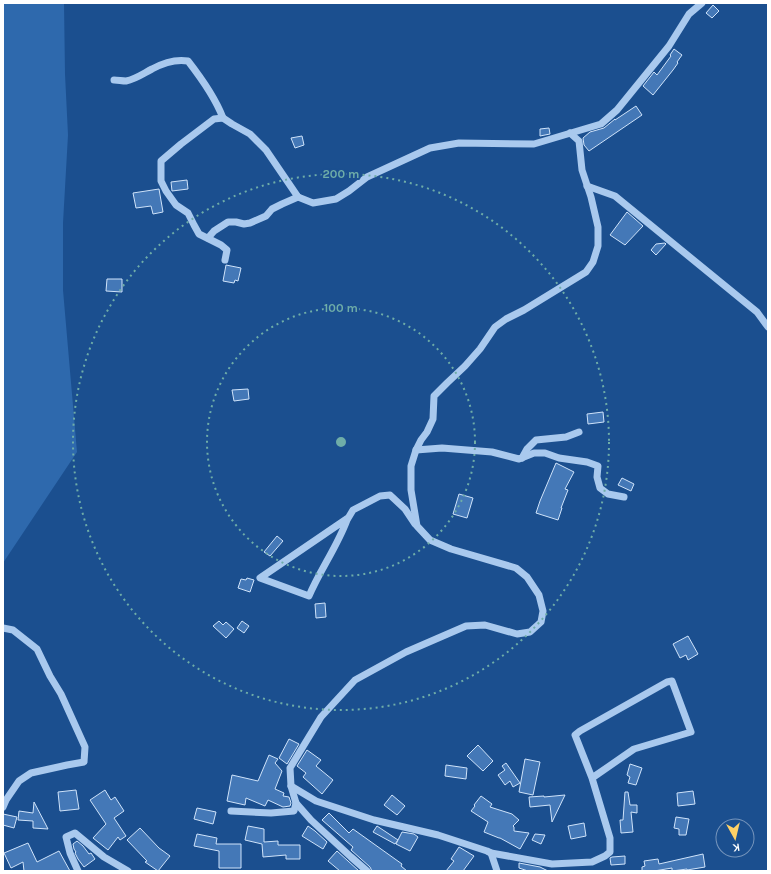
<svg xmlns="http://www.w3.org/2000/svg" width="771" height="874" font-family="Karla,sans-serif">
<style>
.green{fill:#2e69ad}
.building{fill:#4478b7;stroke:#cfe3fa}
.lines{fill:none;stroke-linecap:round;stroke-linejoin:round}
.minor{stroke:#a9c9ee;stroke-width:7}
.ring{fill:none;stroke:#6fada8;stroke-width:2;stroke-dasharray:2 4}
.centre{fill:#6fada8;stroke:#1b4f8f;stroke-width:2}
.ring-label{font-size:12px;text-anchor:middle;font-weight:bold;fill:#6fada8;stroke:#1b4f8f;stroke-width:4;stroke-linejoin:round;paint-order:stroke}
</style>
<rect width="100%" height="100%" fill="#1b4f8f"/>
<path class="green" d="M3,3H64L65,74L68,135L63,223V290L77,452L3,563Z"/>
<g class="building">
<path d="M713,5L719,11L712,18L706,13Z"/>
<path d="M674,49L682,55L677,62L678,63L673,70L653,95L643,86L654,72L657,75L671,56L670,55Z"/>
<path d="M636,106L642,115L589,151L584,145L583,138L590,132L604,128L615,119V120Z"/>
<path d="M549,128L550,134L540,136V129Z"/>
<path d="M302,136L304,145L295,148L291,138Z"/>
<path d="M187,180L188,189L172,191L171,182Z"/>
<path d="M159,189L163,212L153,214L151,206L136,208L133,193Z"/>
<path d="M627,212L643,226L625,245L610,235Z"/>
<path d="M665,243L666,244L656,255L651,250L656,244Z"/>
<path d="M226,265L241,268L238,281L235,280L234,283L223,281Z"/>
<path d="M107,279H122V292L106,291Z"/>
<path d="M248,389L249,399L234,401L232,390Z"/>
<path d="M603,412L604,422L588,424L587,414Z"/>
<path d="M556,463L574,472L565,489L568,490L561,508H562L558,520L536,513L540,501Z"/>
<path d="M622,478L634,484L631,491L618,485Z"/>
<path d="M459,494L473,498L467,518L453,514Z"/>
<path d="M277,536L283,541L270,556L264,552Z"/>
<path d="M247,578L254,580L250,592L238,588L241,579L246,580Z"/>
<path d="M325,603L326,617L316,618L315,604Z"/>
<path d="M219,621L223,625L226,622L234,629L226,638L213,626Z"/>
<path d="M242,621L249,626L244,633L237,628Z"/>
<path d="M688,636L698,654L688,660L686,655L680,658L673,644Z"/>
<path d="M289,739L299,744L287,764L279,758Z"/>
<path d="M478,745L493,761L483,771L467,756Z"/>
<path d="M307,750L321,760L316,766L333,780L322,794L303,777L306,773L297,766Z"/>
<path d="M269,755L278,759L275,763L282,771L275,789L284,793L283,796L289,797L291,803L290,806L283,807L268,800L265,806L246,798L245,805L227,801L232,775L258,781Z"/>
<path d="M525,759L540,762L533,795L519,792Z"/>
<path d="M506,763L520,783L513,787L510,781L505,785L498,775L505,770L502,766Z"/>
<path d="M630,764L642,768L636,785L628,783L630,777L627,775Z"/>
<path d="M446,765L467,768L466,779L445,776Z"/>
<path d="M76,790L79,809L60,811L58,792Z"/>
<path d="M105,790L111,800L115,797L124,811L114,818L126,836L120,840L118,837L108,850L93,838L106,824L90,800Z"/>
<path d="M693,791L695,804L678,806L677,793Z"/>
<path d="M625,792H628L630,805H637V813L631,812L633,832L621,833L620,820H623Z"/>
<path d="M392,795L405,806L397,815L384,805Z"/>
<path d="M565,795L552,822L550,805L530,807L529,797L544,796V797Z"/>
<path d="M481,796L492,804L490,807L512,814L519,820L513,826L514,827V831L529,833L520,849L500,838H499L484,832L488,822L471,811L475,806L474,805Z"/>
<path d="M34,802L46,825L48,829L33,828V821L18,820L19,811L33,813Z"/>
<path d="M197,808L216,812L213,824L194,819Z"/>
<path d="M329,813L349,833L353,829L402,864L401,866L407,871H372L370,867L351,850L353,847L322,820Z"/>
<path d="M3,814L17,817L14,828L3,825Z"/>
<path d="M676,817L689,819L686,835H679V829L674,828Z"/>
<path d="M584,823L586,836L571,839L568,826Z"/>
<path d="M248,826L264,829V842L278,841V845H300V859H286V855L263,857L262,844L245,840Z"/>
<path d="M308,826L315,831L327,842L323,849L302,836Z"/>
<path d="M377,826L398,840L395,844L373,832Z"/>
<path d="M140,828L159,848L170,856L158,871L145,862L147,861L127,840Z"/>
<path d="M402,832L414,834L418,837L410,851L396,844Z"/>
<path d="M197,834L217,838L216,844H241V868H219V851L194,846Z"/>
<path d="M535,834L545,835L541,844L532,840Z"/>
<path d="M77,841L83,846L89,854L91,853L95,859L84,867L78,859L75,853L76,852L74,849L73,844Z"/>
<path d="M28,843L37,862L59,851L70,871H24L23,862L11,868L4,853Z"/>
<path d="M459,847L474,856L463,871H446L454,861L451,859Z"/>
<path d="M337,851L359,871H340L328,861Z"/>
<path d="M703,854L705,867L687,870V869L672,871V868L654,871H642V867L645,866L644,861L658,859L659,864Z"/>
<path d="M625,856V864L611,865L610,858L612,857Z"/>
<path d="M519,863L540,867L548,871H528L519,868Z"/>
</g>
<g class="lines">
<g class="minor">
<path d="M114,80C118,80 122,81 126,81C136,79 144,73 152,69C163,63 176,59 188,61C202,79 215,97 223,118"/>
<path d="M587,186L615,196L757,312L768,327"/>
<path d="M208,238L214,231L228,222H236L244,224L250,223L266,216L272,209L282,204L298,197"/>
<path d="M225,260L227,250L221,245L199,234L194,225L188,213L176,205L166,191L161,181V161L181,144L214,119L223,118L232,124L250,134L266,150L298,197L313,203L336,199L349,191L367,177L430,148L459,143L534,144L601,124L617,110L669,46L689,14L702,3"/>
<path d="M416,450L442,448L492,452L519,459L534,453H545L559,458L587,462L598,466L597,477L600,488L608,494L624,497"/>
<path d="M522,458L527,449L536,440L566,437L579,432"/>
<path d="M348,518L260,578L309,596C320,570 337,547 347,520L353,510L380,496L390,495L405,509L415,524"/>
<path d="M3,628L13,630L37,649L50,676L61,694L85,747L84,762L67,765L31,773L19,781L6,800L3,807"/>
<path d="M291,786L316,801L374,820L438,835L487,851L491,853L552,864L592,862L605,856L610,852V838L592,778L575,735L580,731L667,682L672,681L691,732L634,749L592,778"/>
<path d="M231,811L271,813L294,811L296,803"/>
<path d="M491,853L497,871"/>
<path d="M78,871L70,853L66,837L75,833L104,857L128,871"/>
<path d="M367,871L351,857L311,820L296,803L291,786L290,768L321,717L355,680L406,652L466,626L485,625L517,634L530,632L541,622L543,611L539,595L527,577L516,568L451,549L430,540L417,526L411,490V466L416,450L421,440L427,432L433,419L434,396L447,383L465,366L480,349L495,327L506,319L524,310L586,272L593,262L598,246V227L591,197L582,170L579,141L570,133"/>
</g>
</g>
<g class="ring">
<circle cx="341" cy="442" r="134"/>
<circle cx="341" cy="442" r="268"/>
</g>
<circle cx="341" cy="442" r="6" class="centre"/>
<g class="ring-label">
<text x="341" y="178">200 m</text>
<text x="341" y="312">100 m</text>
</g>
<rect width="771" height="874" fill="none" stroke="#ffffff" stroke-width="8"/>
<g transform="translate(735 838) rotate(172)"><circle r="19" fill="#1b4f8f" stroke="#7695bc"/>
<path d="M0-3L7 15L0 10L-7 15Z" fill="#ffd166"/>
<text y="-6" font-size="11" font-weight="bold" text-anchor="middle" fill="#ffffff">K</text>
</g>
</svg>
